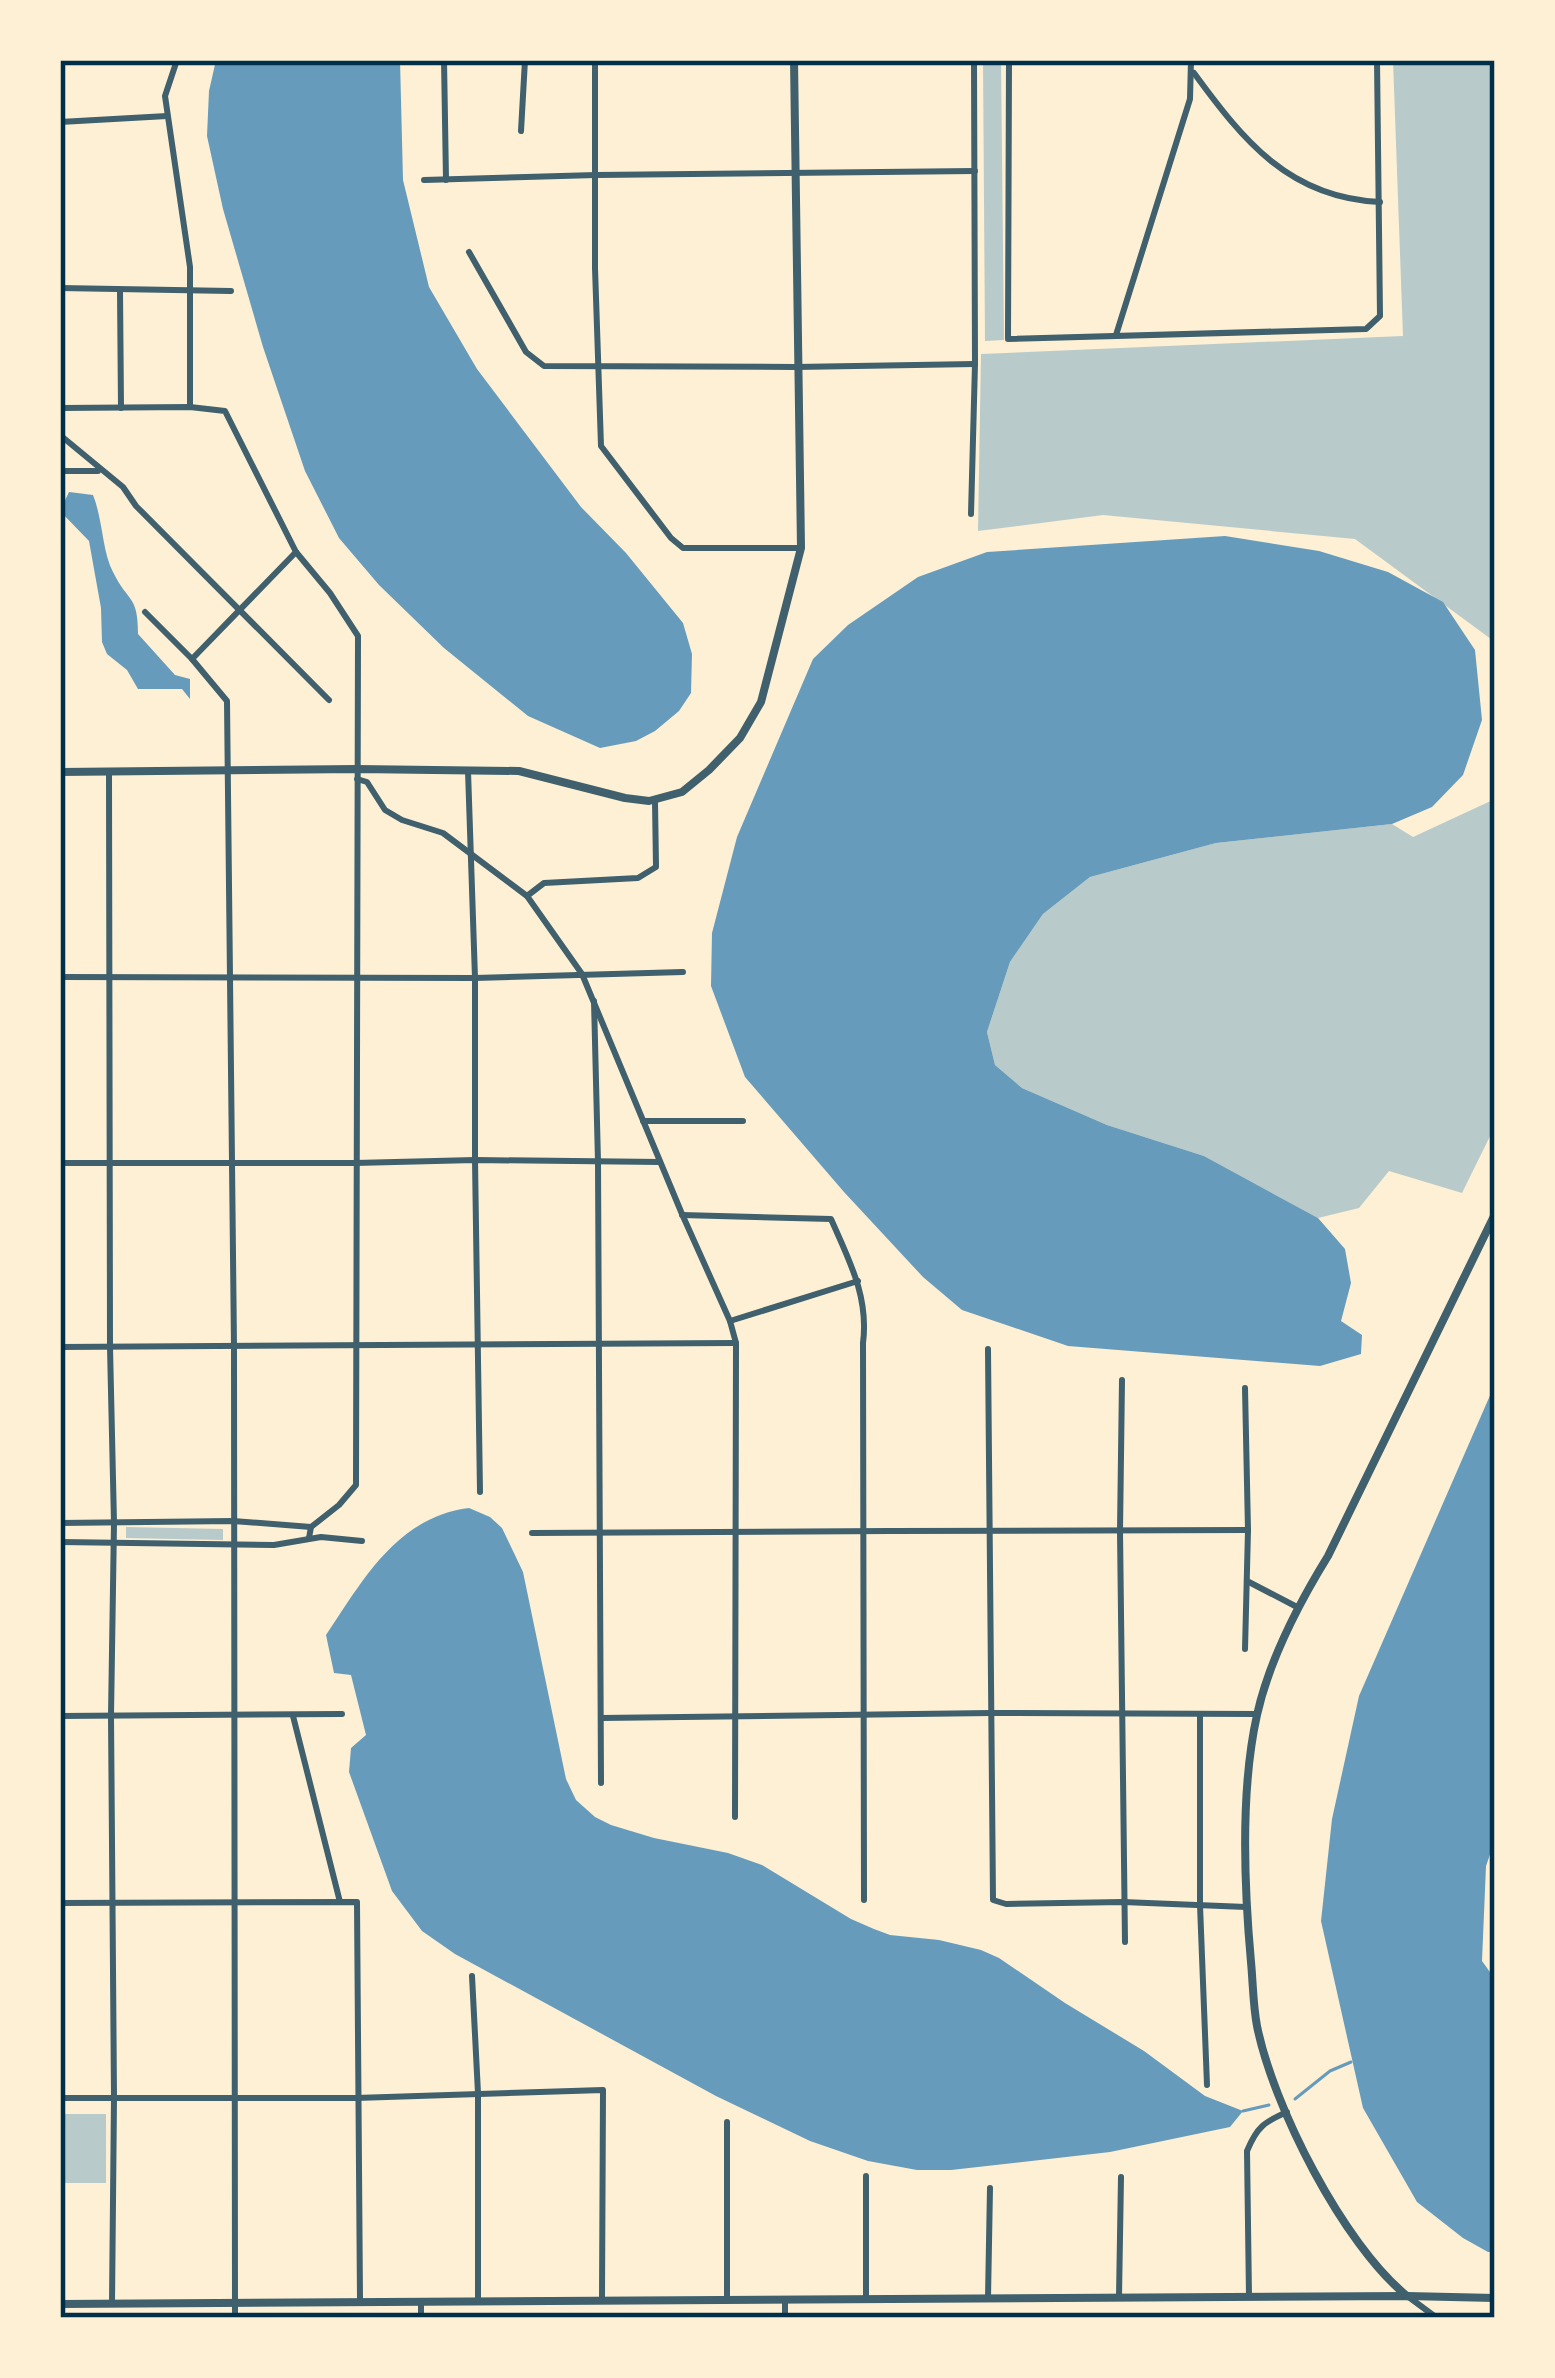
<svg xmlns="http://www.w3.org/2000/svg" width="1555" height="2378" font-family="'Space Grotesk',sans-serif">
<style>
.green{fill:#b9caca}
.water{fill:#669bbc}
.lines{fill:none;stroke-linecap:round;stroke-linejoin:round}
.stream{stroke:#669bbc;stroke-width:3}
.minor{stroke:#3f606c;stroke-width:6}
.tertiary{stroke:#3f606c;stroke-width:8}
.neatline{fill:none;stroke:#003049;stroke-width:4.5}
</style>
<rect width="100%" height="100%" fill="#fdf0d5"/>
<g class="green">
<path d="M983,60H1001L1004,340L985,341Z"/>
<path d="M1393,60H1495V642L1355,539L1103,515L978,531L981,354L1403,336Z"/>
<path d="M1495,799V1126L1462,1193L1389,1171L1359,1208L1318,1218L1204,1156L1107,1125L1022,1088L995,1065L987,1032L1010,962L1043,914L1090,877L1216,843L1392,824L1413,837Z"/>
<path d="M126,1527L223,1529V1540L126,1538Z"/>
<rect x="60" y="2114" width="46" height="69"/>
</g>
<g class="water">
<path d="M216,60H400L403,180L429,287L477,369L581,507L626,553L683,623L692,654L691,693L679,711L655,731L636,741L600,748L528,716L444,648L379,585L339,538L305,471L263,347L223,209L207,136L209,91Z"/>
<path d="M69,492L93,495C103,520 102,551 113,572C128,603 138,594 138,634L175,675L190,679V699L182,689H138L127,670L107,654L102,642L101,608L89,541L60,511Z"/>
<path d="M1225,536L1319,551L1388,572L1443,602L1475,650L1482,720L1463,775L1432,807L1392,824L1216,843L1090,877L1043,914L1010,962L987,1032L995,1065L1022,1088L1107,1125L1204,1156L1318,1218L1345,1249L1351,1283L1341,1321L1362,1335L1361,1354L1320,1366L1068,1346L962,1310L923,1277L844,1192L745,1077L711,986L712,933L737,837L813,659L848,625L918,577L987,552Z"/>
<path d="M1495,1384V1840L1486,1866L1482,1961L1495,1979V2252H1488L1463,2238L1417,2202L1363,2108L1321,1921L1332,1819L1359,1696Z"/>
<path d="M469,1508L490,1517L502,1528L523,1572L566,1779L576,1800L595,1817L611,1825L654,1838L728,1853L762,1865L851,1919L874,1929L890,1935L939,1940L981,1950L999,1958L1065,2003L1144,2051L1205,2096L1243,2111L1230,2127L1110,2152L951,2170H917L868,2161L810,2141L716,2096L455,1954L422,1931L392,1891L349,1772L351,1748L366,1735L351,1675L334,1673L326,1635C363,1580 397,1517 469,1508Z"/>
</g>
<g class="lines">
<g class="stream">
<path d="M1295,2099L1330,2071L1351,2062"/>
<path d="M1243,2111L1269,2105"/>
</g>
<g class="minor">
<path d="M177,60L165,96L190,267V407"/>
<path d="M444,60L446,180"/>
<path d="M595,60V268L601,446L671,538L683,548H801"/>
<path d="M1009,60L1008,339L1366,329L1380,316L1377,60"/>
<path d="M1194,73C1243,140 1289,198 1380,202"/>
<path d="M60,122L167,116"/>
<path d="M521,131L525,60"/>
<path d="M424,180L596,175L975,171"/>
<path d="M469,252L526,352L544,366L796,367L975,364"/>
<path d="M60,288L231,291"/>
<path d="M120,290L121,408"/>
<path d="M1116,335L1190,99L1191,60"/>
<path d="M60,408L190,407L225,411L296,552L330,593L358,636L356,1485L339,1505L311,1527L309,1538"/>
<path d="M60,435L123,487L136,506L329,700"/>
<path d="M60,471H98"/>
<path d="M971,514L975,364L974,60"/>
<path d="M145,612L192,659L227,701L234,1347L235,2318"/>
<path d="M192,659L296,552"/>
<path d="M468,771L475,978V1160L480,1492"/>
<path d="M109,772L110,1347L114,1523L111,1716L114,2097L112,2304"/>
<path d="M357,779L367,782L385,810L402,820L443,833L527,896L582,974L682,1214L730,1321L736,1343L735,1817"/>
<path d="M527,896L544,883L638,878L656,867L655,801"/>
<path d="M60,977L475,978L683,972"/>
<path d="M594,1001L598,1162L601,1783"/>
<path d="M643,1121H743"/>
<path d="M60,1163H355L475,1160L660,1162"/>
<path d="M682,1215L831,1219C849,1260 869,1297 863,1343L864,1900"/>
<path d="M730,1321L858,1281"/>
<path d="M60,1347L736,1343"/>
<path d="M988,1349L993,1900L1006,1904L1123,1902L1246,1907"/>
<path d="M1122,1380L1120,1531L1125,1942"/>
<path d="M60,1523L233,1521L311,1527"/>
<path d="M532,1533C771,1530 1009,1532 1248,1530"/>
<path d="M60,1542L274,1545L321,1537L362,1541"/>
<path d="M1247,1581L1297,1607"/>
<path d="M1245,1649L1248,1530L1245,1388"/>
<path d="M60,1716L342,1714"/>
<path d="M293,1716L340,1902"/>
<path d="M1200,1716V1905L1207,2085"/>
<path d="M601,1718L991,1713L1257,1714"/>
<path d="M60,1903L357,1902L360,2301"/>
<path d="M472,1976L478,2093V2301"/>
<path d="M60,2098H356L603,2090L602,2300"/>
<path d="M866,2176V2299"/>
<path d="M1119,2297L1121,2177"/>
<path d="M1249,2297L1247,2151C1257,2127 1264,2122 1287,2112"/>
<path d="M988,2298L990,2188"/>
<path d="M1410,2298L1437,2318"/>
<path d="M727,2299V2122"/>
<path d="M421,2318V2301"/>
<path d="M785,2318V2301"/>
</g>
<g class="tertiary">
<path d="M60,772L357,769L519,771L625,798L649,801L682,792L709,770L740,738L761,702L801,548L794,60"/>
<path d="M1407,2296C1343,2244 1273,2106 1257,2026C1253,2005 1253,1983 1251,1962C1244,1885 1240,1791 1257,1715C1269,1661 1299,1603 1328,1556L1495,1214"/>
<path d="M60,2304L1407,2296L1495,2298"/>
</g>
</g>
<rect width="1555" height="2378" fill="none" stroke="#fdf0d5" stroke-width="126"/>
<rect x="63" y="63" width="1429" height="2252" class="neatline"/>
</svg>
